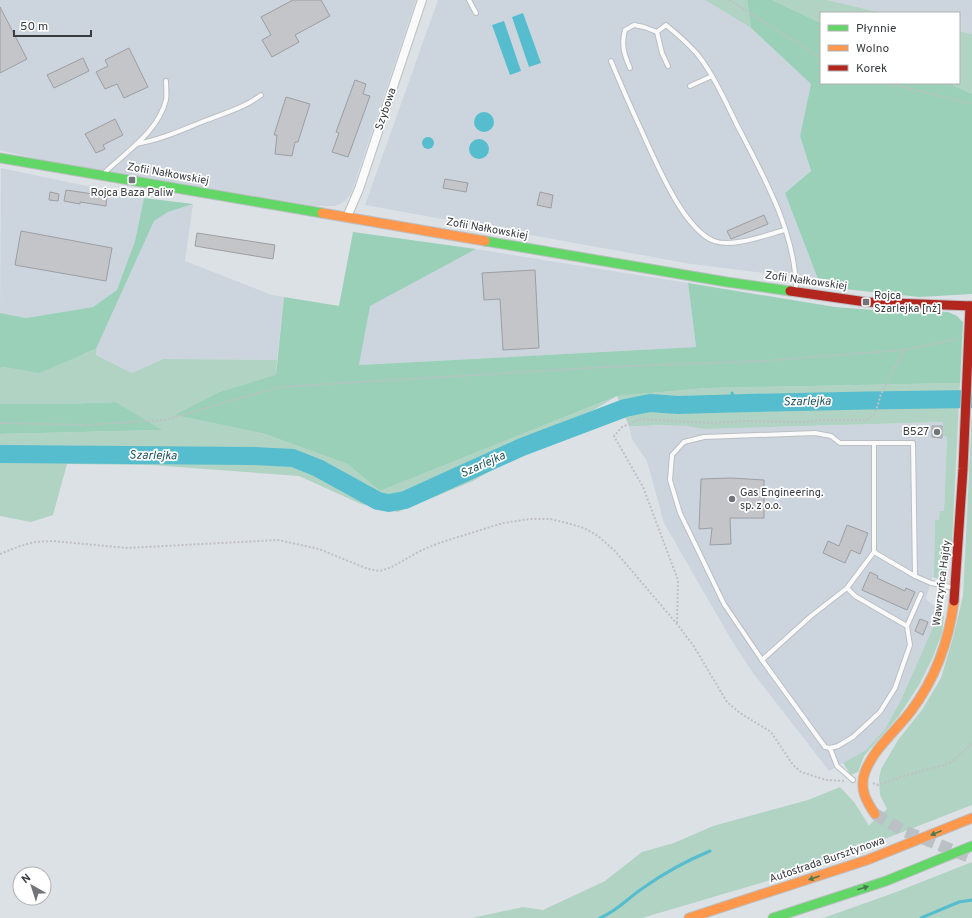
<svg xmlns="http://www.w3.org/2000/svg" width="972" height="918" font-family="Overpass,sans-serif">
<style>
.built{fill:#ccd5de}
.green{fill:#b0d3c3}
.forest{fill:#9ad0b8}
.water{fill:#56bdce}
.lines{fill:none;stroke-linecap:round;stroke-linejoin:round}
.stream{stroke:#56bdce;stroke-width:3}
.river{stroke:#56bdce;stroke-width:18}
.building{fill:#c3c5c9;stroke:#9c9ea2}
.secondary-tunnel{stroke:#bbc0c5;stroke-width:12;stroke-dasharray:12 6;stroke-linecap:butt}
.lane-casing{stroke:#bbbfc2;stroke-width:6}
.street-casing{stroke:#bbbfc2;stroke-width:10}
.fast-casing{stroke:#bbbfc2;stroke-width:11}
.slow-casing{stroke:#bbbfc2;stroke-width:11}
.jam-casing{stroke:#bbbfc2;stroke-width:11}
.path{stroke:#c0c0c3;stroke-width:2;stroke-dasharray:2 2;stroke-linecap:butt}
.lane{stroke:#fafafb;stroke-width:4}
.street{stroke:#fafafb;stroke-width:8}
.fast{stroke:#63d668;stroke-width:9}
.slow{stroke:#ff974d;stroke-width:9}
.jam{stroke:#b3261e;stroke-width:9}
.oneway{fill:#49794f}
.poi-dot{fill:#717579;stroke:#fff;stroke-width:1.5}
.labels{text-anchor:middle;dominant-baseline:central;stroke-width:3.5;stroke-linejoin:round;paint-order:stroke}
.street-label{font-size:11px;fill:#383b3f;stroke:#fff}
.poi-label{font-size:11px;fill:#383b3f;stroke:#fff;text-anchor:start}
.water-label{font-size:12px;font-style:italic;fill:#215760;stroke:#fff}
</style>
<rect width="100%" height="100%" fill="#dce1e6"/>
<g class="built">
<path d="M0,0H416L351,194L345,201L336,206H314L36,159L0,150Z"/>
<path d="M438,0H705L751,28L811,84L800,136L811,171L785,193L819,282L796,277L691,264L365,205Z"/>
<path d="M827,0H972V34L959,31V13H883Z"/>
<path d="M1,168L144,198L135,241L118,290L93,307L26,318L0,313Z"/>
<path d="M193,204L185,261L272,295L284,297L277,360L163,359L132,373L96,355V349L154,221L168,212Z"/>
<path d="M476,249L688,283L696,347L359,365L369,306Z"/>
<path d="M944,422L943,436L947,437L944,511L939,520H935L934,571L926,599L933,605L938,616L901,700L885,729L866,750L829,771L753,673L729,636L664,523L647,461L632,439L629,426L682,425L692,426L704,429Z"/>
</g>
<g class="green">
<path d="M705,0H747L751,28Z"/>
<path d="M772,0H827L883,13H821V23Z"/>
<path d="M959,31L972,34V94L948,83H959Z"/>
<path d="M96,349V355L132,373L163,359L277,360L276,376L219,392L176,415L265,434L347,464L380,491L617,396L707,388L960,383L952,542L947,575L938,579L933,577L934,571L935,520H939L940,511H944L947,437L943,436V422L704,429C680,423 654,426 629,426L617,396L473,481L398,512L361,504L299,476L151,465L67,464L53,515L31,522L0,516V434L161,430L116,402L64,404H0V368L85,354Z"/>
<path d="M972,413V805L841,856L840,854L824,860L823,862L774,879L642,918H472L523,907L543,910L605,881L642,852L674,843L713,826L808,800L840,787L854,802L868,824V826L887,809L880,795L879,779L881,769L898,740L922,710L941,678L953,638L963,596Z"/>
<path d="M933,605L944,616L942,633L933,657L919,685L898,717L864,756L858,772L851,775L843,763L866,750L885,729L901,700L938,616Z"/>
<path d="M972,862V918H823L891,894Z"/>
</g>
<g class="forest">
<path d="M747,0H772L821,23V83H948L972,94V294L920,297L825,287L819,282L785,193L811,171L800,136L811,84L751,28Z"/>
<path d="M144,198L193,204L168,212L154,221L96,349L39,373L6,367L0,368V313L26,318L93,307L117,290L135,241Z"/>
<path d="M353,232L476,249L370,306L359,365L696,347L688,283L835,307L912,313L948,312L957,316L963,322L960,383L707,388L617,396L380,491L347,464L265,434L175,415L219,392L276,375L284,297L339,306Z"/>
<path d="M116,402L162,430L0,434V404H64Z"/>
</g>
<g class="water">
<path d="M523,13L541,63L529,67L512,17Z"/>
<path d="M504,21L521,71L510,75L492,25Z"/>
<circle cx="484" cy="122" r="10"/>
<circle cx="428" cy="143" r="6"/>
<circle cx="479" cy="149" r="10"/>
</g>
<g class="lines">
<g class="stream">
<path d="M732,393L735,403"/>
<path d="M600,918C617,911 628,898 643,888C664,873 686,861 710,851"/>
<path d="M921,918L959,902L972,900"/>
</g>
<path class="river" d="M0,454L254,456L293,458L318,468L378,501L389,503L405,500L522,447L625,408L650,403L678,405C776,402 874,400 972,399"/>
</g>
<g class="building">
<path d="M293,0H321L330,16L295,35L299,42L272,57L262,40L271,35L261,17Z"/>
<path d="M0,7L27,59L0,73Z"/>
<path d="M129,48L148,87L124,98L117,84L105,89L96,72L108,66L105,60Z"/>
<path d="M83,58L89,71L54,88L47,75Z"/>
<path d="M355,80L366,84L363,94L370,96L348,157L332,152L339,133L336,132Z"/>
<path d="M286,97L310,104L298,142H295L292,156L275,154L277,135H274Z"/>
<path d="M115,119L123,135L103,145L105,149L96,153L85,134Z"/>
<path d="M445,179L468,183L466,192L443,188Z"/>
<path d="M66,190L107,196L106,206L80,202V204L64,201Z"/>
<path d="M50,192L59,194L58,201L49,200Z"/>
<path d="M540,192L553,195L551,208L537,205Z"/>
<path d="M764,215L768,224L731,239L727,231Z"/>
<path d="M21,231L112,248L106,281L15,265Z"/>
<path d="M197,233L275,245L273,259L195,246Z"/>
<path d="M535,270L539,348L503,350L500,299L484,300L482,273Z"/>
<path d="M932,426H942V438L932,437Z"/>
<path d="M731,478L764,480V518H730L731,544L710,545L712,528L699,529L701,479Z"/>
<path d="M847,525L868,533L860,554L851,550L845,563L823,553L828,541L839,546Z"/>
<path d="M870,572L878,576L877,578L905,591L906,588L915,592L907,610L862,590Z"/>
<path d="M920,619L928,622L923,635L915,631Z"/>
</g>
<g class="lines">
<path class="secondary-tunnel" d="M875,814L904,831L972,858"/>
<g class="lane-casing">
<g id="lane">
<path d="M469,0L476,13"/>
<path d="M611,61C621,85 632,110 643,134C656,162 683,229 714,241C732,248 766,235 785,230"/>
<path d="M668,66L662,53L657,32L666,25C678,35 692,46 701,59C716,79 726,103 737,125C763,175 796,233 796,290"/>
<path d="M630,68C624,54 621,45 625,30L634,25L644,27L657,32"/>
<path d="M690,86L712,76"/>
<path d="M136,144C161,140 184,129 207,120C225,113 246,107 261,95"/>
<path d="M103,174C126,152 158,132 166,100C167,95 166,87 166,81"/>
<path d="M874,443H913L915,576"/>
<path d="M874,552L847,588L855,596L907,626L921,594"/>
<path d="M847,588L811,616L762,660L825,747L830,748L838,746L853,737L880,712L895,688L910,645L907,626"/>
<path d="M762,660L724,604L680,513L670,480L672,455L684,442L704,437L815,433L831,436L840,443H874V552L915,576L931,583L955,588"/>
<path d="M830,748L837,766L853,780"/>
</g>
</g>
<g class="street-casing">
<path id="street" d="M347,217L359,189L422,0"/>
</g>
<g class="fast-casing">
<g id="fast">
<path d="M0,158L322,213"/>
<path d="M485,241L727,282L790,291"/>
<path d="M773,918L886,881L972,846"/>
</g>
</g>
<g class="slow-casing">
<g id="slow">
<path d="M322,213L485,241"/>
<path d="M875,814C866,801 859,788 865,772C874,748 896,731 911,711C935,679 949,640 954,601"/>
<path d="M689,918L867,860L972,818"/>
</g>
</g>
<g class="jam-casing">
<g id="jam">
<path d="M790,291L866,302L972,306"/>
<path d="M954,601L963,469L970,306"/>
</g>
</g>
<g class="path">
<path d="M729,0L821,58"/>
<path d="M887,83L972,104"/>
<path d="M0,423L86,425L165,420L279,387L606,367L762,361L904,350"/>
<path d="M0,554L20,546L35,542L53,541L127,548L278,540L319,549L368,569L380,571L392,567L420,551L439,543L503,523L530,519H550L567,523L584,528L598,536L615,551L677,624L693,645L727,702L740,713L771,732L793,765L801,772L826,780L845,781"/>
<path d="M677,623L678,580L643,487L614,436L622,427L640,419L711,423L744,421L804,422L820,420H866L871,417L875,414L881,394L904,350L958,339"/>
<path d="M873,783L878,785L901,777L950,763L972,744"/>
</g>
<use href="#lane" class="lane"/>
<use href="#street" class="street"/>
<use href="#fast" class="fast"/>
<use href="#slow" class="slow"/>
<use href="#jam" class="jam"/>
</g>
<defs><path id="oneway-solid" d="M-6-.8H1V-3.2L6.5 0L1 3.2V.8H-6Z"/></defs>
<g class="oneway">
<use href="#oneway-solid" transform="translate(936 833) rotate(158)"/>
<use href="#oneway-solid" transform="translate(814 878) rotate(161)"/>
<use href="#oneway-solid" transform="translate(863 888) rotate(-18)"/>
</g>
<g class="poi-dot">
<rect x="128" y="176" width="8" height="8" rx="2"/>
<rect x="862" y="298" width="8" height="8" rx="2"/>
<circle cx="937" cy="432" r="4"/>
<circle cx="732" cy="499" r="4"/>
</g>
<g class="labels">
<g class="street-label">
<text transform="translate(386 109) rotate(-71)">Szybowa</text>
<text transform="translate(168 174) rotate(10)">Zofii Nałkowskiej</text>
<text transform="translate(487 229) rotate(10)">Zofii Nałkowskiej</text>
<text transform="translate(806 281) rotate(8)">Zofii Nałkowskiej</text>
<text transform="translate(942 583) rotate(-83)">Wawrzyńca Hajdy</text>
<text transform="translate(827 860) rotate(-19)">Autostrada Bursztynowa</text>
</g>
<g class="poi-label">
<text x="132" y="193" text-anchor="middle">Rojca Baza Paliw</text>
<text x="874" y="296">Rojca<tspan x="874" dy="13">Szarlejka [nż]</tspan></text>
<text x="929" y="432" text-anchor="end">B527</text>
<text x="740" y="493">Gas Engineering.<tspan x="740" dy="13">sp. z o.o.</tspan></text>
</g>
<g class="water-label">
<text transform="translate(807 402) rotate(-1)">Szarlejka</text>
<text transform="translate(153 456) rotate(1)">Szarlejka</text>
<text transform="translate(483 465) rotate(-24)">Szarlejka</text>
</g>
</g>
<rect x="820" y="12" width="140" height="72" fill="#ffffff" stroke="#afb1b2"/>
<rect x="828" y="25" width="20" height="6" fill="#63d668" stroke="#afb1b2"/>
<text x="856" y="32" font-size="12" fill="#383b3f">Płynnie</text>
<rect x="828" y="45" width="20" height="6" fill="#ff974d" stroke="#afb1b2"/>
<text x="856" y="52" font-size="12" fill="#383b3f">Wolno</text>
<rect x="828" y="65" width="20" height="6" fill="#b3261e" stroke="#afb1b2"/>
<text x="856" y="72" font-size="12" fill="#383b3f">Korek</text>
<g transform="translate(32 886) rotate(321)"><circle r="19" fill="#ffffff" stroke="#afb1b2"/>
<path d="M0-3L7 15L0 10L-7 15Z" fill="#717579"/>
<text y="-6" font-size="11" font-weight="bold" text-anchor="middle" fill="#383b3f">N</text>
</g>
<path d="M14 30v6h77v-6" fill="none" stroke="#383b3f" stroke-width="2"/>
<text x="20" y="30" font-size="12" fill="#383b3f" stroke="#ffffff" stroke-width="3" paint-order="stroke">50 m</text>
</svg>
